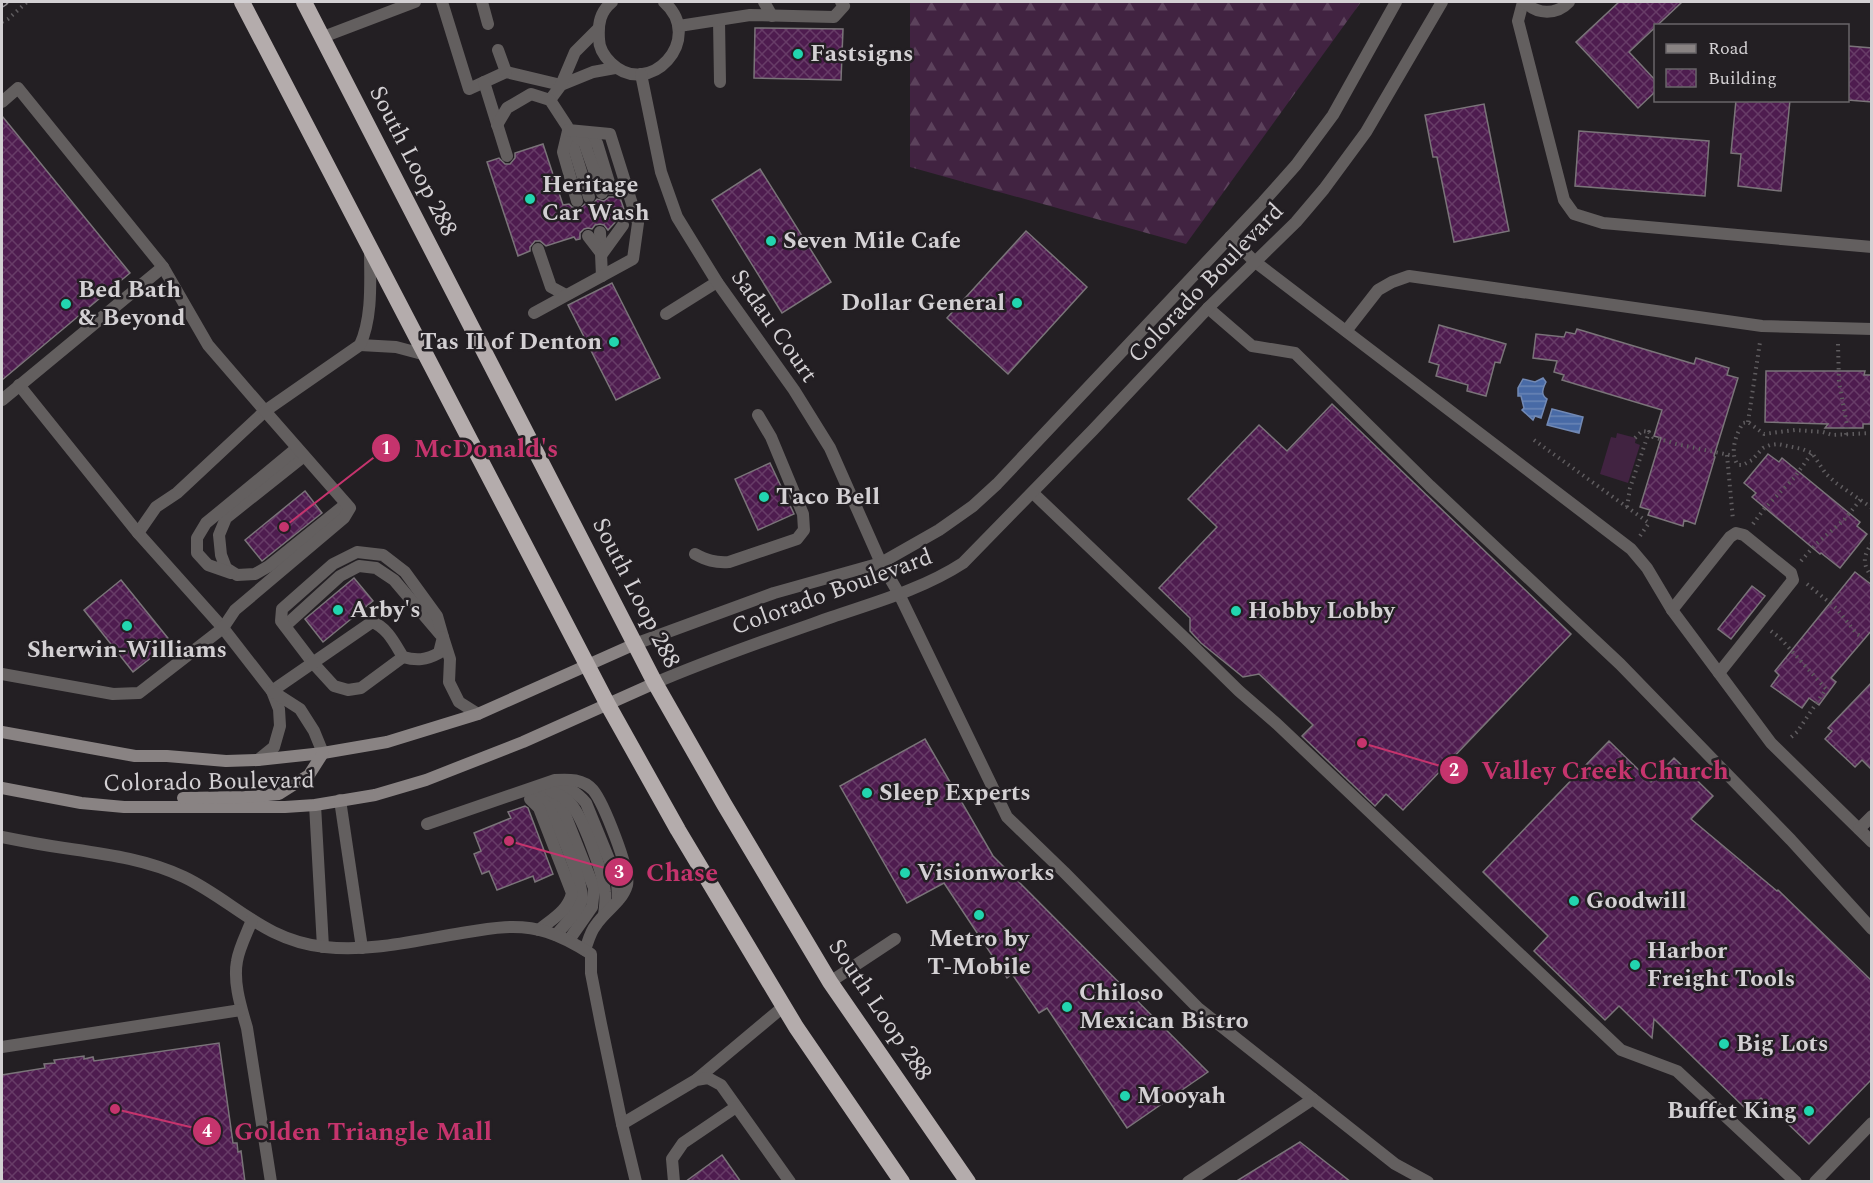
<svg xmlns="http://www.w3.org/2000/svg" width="1873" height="1183" font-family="Spectral,serif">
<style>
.forest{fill:url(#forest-firs)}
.pitch{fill:#412341}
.water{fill:url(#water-rules);stroke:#7289b4;stroke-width:1.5}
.building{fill:url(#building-cross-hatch);stroke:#7a7479;stroke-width:1.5}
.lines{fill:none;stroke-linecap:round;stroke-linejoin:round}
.path{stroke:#5f5c5f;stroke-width:4;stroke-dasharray:1.5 4.5;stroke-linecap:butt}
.service{stroke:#635f5f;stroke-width:12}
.minor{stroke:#635f5f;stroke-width:12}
.tertiary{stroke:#635f5f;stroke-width:12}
.secondary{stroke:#898383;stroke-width:12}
.trunk{stroke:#b4acac;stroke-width:16}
.rail-casing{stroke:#918d91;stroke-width:7}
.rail{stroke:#231f23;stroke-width:4.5;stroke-dasharray:14;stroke-linecap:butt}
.poi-dot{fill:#22d5af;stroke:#231f23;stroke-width:2}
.labels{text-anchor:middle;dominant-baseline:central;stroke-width:5;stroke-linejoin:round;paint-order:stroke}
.poi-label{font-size:24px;font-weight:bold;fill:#d3d0d3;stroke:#231f23;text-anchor:start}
.street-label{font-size:24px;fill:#d3d0d3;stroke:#231f23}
.leader{fill:none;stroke:#c5346d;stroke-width:2}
.callout-dot{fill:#c5346d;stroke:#231f23;stroke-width:2}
.mark-label{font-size:18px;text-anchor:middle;font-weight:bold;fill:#fff}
.callout-label{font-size:26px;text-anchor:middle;font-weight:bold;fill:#c5346d;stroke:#231f23;stroke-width:5;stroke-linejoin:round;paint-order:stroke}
</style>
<defs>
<pattern id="forest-firs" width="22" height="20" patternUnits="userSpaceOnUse" patternTransform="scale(1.5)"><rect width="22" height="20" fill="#412341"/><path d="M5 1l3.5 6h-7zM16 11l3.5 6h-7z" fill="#5c425c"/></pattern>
<pattern id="water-rules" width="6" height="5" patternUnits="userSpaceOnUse" patternTransform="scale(1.5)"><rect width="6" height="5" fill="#486aa6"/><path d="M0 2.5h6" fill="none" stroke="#6a85b5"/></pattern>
<pattern id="building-cross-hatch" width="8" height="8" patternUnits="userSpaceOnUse" patternTransform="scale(1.5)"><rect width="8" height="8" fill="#4e1c4f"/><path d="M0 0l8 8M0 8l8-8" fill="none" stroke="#673c67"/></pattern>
</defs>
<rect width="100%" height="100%" fill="#231f23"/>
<path class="forest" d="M910,2H1361L1186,244L910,167Z"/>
<path class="pitch" d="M1617,433L1636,438L1635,443L1640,445L1628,483L1600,474L1611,437L1616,438Z"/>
<g class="water">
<path d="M1543,378L1546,382C1543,388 1540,395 1547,399L1541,418L1535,416L1533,420L1522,410L1524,408L1521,396H1518V388L1523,379L1535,382Z"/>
<path d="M1552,409L1583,417L1579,433L1547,425Z"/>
</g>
<g class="building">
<path d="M1619,2H1682L1629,52L1656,81V91L1638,108L1576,42Z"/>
<path d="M755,28L843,29L841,80L754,78Z"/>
<path d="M1848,46L1872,48V102L1848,100Z"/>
<path d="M1736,100H1790L1781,191L1738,186L1741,154L1731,153Z"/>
<path d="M1484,104L1509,231L1454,242L1437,157H1433L1425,115Z"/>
<path d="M2,116L130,273L2,380Z"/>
<path d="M1579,131L1709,141L1705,196L1575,186Z"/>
<path d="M543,144L563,205L569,204L572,207L579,209L585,204L592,205L597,199L604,201L609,197H614L618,192L627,218H619L608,230L604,225L600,224L595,225L592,229L588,228L584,229L580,233V239L576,240L574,237L546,246L540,241H535L530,247V251L518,256L487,162L499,158L505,164H510L515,158V153Z"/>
<path d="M760,169L831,282L782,313L712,200Z"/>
<path d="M1026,231L1087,287L1008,374L947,318Z"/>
<path d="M612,283L660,378L616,400L568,305Z"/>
<path d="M1439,325L1506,344L1500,363L1495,362L1486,396L1467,391L1468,385L1436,376L1439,365L1429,362Z"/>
<path d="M1577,329L1694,364L1696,358L1729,368L1727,375L1738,378L1714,456L1715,457L1695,524L1684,520L1683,526L1648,515L1650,510L1640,507L1661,438L1654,436L1662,410L1562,380L1564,375L1554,372L1557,361L1533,358L1536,334L1564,337L1566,332L1575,334Z"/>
<path d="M1766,371H1865L1864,375H1872V424H1863V428H1825L1828,424L1765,422Z"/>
<path d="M1332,404L1571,634L1403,810L1386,794L1375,806L1302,736L1313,725L1259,674L1243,677L1201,643L1190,631V618L1159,588L1217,527L1188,499L1259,425L1287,451Z"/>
<path d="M1768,454L1779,462L1782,458L1860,522L1857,526L1867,534L1840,568L1821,553L1820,554L1752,497L1756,493L1744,483Z"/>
<path d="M770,463L794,514L758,530L735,479Z"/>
<path d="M305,491L322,513L262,561L245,540Z"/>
<path d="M1855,572L1872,585V630L1831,678L1836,682L1819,705L1809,698L1802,708L1771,686L1779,675L1775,671Z"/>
<path d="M354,578L373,601L323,642L305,619Z"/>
<path d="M121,580L171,642L133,672L84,610Z"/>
<path d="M1752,586L1765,596L1731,639L1718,629Z"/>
<path d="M1872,682V770L1862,760L1855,767L1825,739L1832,731L1828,728Z"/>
<path d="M925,739L993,856L1208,1072L1127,1128L1047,1008L1039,1013L1012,974L1007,978L944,883L907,903L840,786Z"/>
<path d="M1609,741L1651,782L1674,758L1713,796L1691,819L1777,891L1778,890L1872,981V1079L1809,1144L1761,1098L1748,1111L1654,1019L1652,1038L1619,1006L1605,1020L1534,951L1548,936L1483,872Z"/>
<path d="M525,806L528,808L553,874L535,882L533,876L497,890L489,871L482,874L474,854L481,851L474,833L511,818L508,812Z"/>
<path d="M219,1043L233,1143H237L238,1152L241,1151L245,1182H2V1075L45,1068L44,1064L55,1063L54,1060L84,1056V1059L93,1057L94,1061Z"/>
<path d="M1300,1142L1351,1182H1235Z"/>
<path d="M722,1155L741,1182H685Z"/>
</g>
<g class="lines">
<g class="path">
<path d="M2,22L8,19L27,2"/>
<path d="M1838,344L1839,382L1847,425L1846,436"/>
<path d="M1748,422L1760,342"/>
<path d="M1872,433L1832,435L1823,432L1795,430L1764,434L1748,422L1743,423C1736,434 1729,453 1738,465H1743L1752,460L1763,448L1770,445L1778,444L1802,449L1812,453L1826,474L1836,483L1872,508"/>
<path d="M1635,438L1642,431L1649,432"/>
<path d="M1534,440L1649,523L1640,536"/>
<path d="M1727,455L1733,520"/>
<path d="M1627,507L1630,488L1649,432L1653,437L1676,444L1734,456"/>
<path d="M1753,524L1764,509L1794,478L1812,453"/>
<path d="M1872,543C1863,556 1862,564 1872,577"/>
<path d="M1801,561L1816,544L1844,520L1861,499"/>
<path d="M1807,584L1836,608L1857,634L1862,637"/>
<path d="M1771,631L1780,638L1826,689L1797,732L1789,739"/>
</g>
<g class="service">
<path d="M442,2L469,89L506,72L561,85L593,72L615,68"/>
<path d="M482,2L488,24"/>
<path d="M612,2C600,12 598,23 599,39C599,49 604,56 611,63C649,100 706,39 664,2"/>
<path d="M764,2L772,16"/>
<path d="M1523,2L1518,21L1564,200L1574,214L1603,223L1872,247"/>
<path d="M1525,2C1537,15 1557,15 1569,2"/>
<path d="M719,20L720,82"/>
<path d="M679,26L750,15L834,17L844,6L841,2"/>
<path d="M323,37L415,2"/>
<path d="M498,50L506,72"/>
<path d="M484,82L507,156"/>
<path d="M550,100L561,85L575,52L598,29"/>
<path d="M2,102L18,88L163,267L208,345L265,411L177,493L156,507L138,533"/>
<path d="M497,125L507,108L531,94L550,100L567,126L589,197"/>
<path d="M568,131L563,152L577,201"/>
<path d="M577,134L597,143L611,189"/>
<path d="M576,136L584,142L602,193"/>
<path d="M600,232L602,276"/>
<path d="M588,236L601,253"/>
<path d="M538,249L551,287L566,295"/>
<path d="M602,254L623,225"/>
<path d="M1254,261L1631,549L1647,568L1672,610L1771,743L1872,842"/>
<path d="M1208,308L1252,346L1295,353L1430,486L1620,664L1791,840L1872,929"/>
<path d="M534,313L633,259L638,223L610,134L568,130"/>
<path d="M666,314L717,282"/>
<path d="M1346,331L1378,290L1392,282L1409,276L1762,326L1872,329"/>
<path d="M360,345L396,347L426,355"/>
<path d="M19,385L138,533L223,628L272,691L279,709L280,726L274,747L258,760"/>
<path d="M2,400L163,267"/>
<path d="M304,456L226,518L219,535L221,555L226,568L237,575L255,574L269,566L346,504"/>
<path d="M1033,493L1189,642L1239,691L1277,724L1621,1050L1677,1071L1796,1182"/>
<path d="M695,554C706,560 715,563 729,562L797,539L804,530L803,514L771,437L758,415"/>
<path d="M231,573L208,565L197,553V538L206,523L297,448"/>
<path d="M899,594L1007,817L1064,872L1198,1008L1395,1164L1428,1182"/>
<path d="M1672,610L1730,537L1736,533L1744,535L1791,573L1793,580L1719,673"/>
<path d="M285,626L340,576L359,566L376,568L394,580L440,634"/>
<path d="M403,657L361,688L348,690L334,686L313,663L281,621L282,609L333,564L357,552L383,555L405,572L437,616L443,637"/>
<path d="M2,674L113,694L139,693L223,628L235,610L344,518L350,508L265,411L360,345C373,316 370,280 370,249"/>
<path d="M272,691L372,622C387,627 395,644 403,657C417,661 426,660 439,653L443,637L450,659L449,682L459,702L478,714"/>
<path d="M272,691L300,709L314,731L323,753"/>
<path d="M554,785C568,787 577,792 586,803L617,879L618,900"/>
<path d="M529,790C545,794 555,798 564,812L594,888L592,907L569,940"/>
<path d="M551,791C558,794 566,798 571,804C583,818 603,873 605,892C606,899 605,908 604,915"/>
<path d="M532,796C543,801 548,807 554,817C561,834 586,886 581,902C577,914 564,925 556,935"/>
<path d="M530,799L539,808L572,893C568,911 552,919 539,930"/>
<path d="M340,800L362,948"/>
<path d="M315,805L323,947"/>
<path d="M427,824L555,780C569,779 583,779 593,790C603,802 631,871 627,885C622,902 605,911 596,925C590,932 588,942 585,950"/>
<path d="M1859,829L1872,816"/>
<path d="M2,837C22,841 43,845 64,848C105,854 146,859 184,877C234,901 264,941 325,947C369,952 413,941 456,934C485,929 517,922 547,932C563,937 577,945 591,954V973L601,1024L622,1124L636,1182"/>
<path d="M252,920C247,933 239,948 237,961C233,983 241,1007 247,1028L271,1182"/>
<path d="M830,982L895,939"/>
<path d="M2,1047L241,1010"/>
<path d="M697,1079L783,1007"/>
<path d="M622,1124L696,1080L708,1078L721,1085L790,1182"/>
<path d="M674,1182L672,1159L683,1143L736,1107"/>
<path d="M1188,1182L1313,1099"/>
<path d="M1815,1182L1872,1123"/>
</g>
<path class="minor" d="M641,74L661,172L677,217L717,282L794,390L830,448L881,563L899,594"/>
<g class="tertiary">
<path d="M1230,237L1254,261"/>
<path d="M635,644L774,593L881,563L939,530L973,506L997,484L1263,202L1296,165L1333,115L1396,2"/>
<path d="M655,683C713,658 772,638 832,617C876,602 923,589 963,563L1093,430L1208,308L1296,222L1324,189L1366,132L1442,2"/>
</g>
<g class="secondary">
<path d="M2,732L135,756H167L226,761L258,760L323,753L387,742L478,714L635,644"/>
<path d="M2,788L81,803L124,807H285L315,805L375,795L426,780L523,742L655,683"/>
<path d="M183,798L245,797L279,794L309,775L323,753"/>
</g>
<g class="trunk">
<path d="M242,2L608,705L678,830L796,1027L902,1182"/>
<path d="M304,2L655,683L724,804L830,982L968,1182"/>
</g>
<g class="rail-casing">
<path id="rail" d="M2,4L5,2"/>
</g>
<use href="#rail" class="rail"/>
</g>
<g class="poi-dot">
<circle cx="798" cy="54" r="6"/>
<circle cx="530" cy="199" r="6"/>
<circle cx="771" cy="241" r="6"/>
<circle cx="1017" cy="303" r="6"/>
<circle cx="66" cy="304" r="6"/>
<circle cx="614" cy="342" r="6"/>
<circle cx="764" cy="497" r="6"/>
<circle cx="338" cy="610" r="6"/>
<circle cx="1236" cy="611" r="6"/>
<circle cx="127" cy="626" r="6"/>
<circle cx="867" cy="793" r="6"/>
<circle cx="905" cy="873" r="6"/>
<circle cx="1574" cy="901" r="6"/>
<circle cx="979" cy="915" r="6"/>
<circle cx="1635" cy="965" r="6"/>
<circle cx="1067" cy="1007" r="6"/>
<circle cx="1724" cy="1044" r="6"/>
<circle cx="1125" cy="1096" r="6"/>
<circle cx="1809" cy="1111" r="6"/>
</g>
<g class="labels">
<g class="poi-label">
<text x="810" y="54">Fastsigns</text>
<text x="542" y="185">Heritage<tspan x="542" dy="28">Car Wash</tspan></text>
<text x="783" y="241">Seven Mile Cafe</text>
<text x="78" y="290">Bed Bath<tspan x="78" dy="28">&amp; Beyond</tspan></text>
<text x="1005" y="303" text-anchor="end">Dollar General</text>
<text x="602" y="342" text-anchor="end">Tas II of Denton</text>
<text x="776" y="497">Taco Bell</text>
<text x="350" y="610">Arby's</text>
<text x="1248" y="611">Hobby Lobby</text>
<text x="127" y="650" text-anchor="middle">Sherwin-Williams</text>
<text x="879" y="793">Sleep Experts</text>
<text x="917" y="873">Visionworks</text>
<text x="1586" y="901">Goodwill</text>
<text x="979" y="939" text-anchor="middle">Metro by<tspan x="979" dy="28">T-Mobile</tspan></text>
<text x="1647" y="951">Harbor<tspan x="1647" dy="28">Freight Tools</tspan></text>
<text x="1079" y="993">Chiloso<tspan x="1079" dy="28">Mexican Bistro</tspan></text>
<text x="1736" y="1044">Big Lots</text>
<text x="1137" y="1096">Mooyah</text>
<text x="1797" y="1111" text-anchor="end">Buffet King</text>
</g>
<g class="street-label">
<text transform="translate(413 161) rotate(63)">South Loop 288</text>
<text transform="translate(1206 283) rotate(-46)">Colorado Boulevard</text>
<text transform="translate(774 326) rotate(55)">Sadau Court</text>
<text transform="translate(832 592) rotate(-20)">Colorado Boulevard</text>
<text transform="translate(636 593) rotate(63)">South Loop 288</text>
<text transform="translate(209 782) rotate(-1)">Colorado Boulevard</text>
<text transform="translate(880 1010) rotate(56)">South Loop 288</text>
</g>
</g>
<path class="leader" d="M284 527L386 448M1362 743L1454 770M509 841L619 872M115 1109L207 1131"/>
<g class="callout-dot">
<circle cx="284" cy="527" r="6"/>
<circle cx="1362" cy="743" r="6"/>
<circle cx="509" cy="841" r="6"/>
<circle cx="115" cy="1109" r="6"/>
<circle cx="386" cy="448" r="15"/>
<circle cx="1454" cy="770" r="15"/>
<circle cx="619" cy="872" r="15"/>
<circle cx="207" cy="1131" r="15"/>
</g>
<g class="mark-label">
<text x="386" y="454">1</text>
<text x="1454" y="776">2</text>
<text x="619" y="878">3</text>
<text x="207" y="1137">4</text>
</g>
<g class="callout-label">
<text x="486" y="457">McDonald's</text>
<text x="1605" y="779">Valley Creek Church</text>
<text x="682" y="881">Chase</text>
<text x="363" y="1140">Golden Triangle Mall</text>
</g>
<rect width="1873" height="1183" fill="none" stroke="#d3d0d3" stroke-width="6"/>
<rect x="1654" y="24" width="195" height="78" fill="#231f23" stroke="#696669" stroke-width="1.5"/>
<rect x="1666" y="44" width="30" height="9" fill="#898383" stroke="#696669" stroke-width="1.5"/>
<text x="1708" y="54" font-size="18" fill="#d3d0d3">Road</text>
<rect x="1666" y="69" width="30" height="18" fill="url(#building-cross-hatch)" stroke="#696669" stroke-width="1.5"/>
<text x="1708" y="84" font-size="18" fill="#d3d0d3">Building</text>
</svg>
